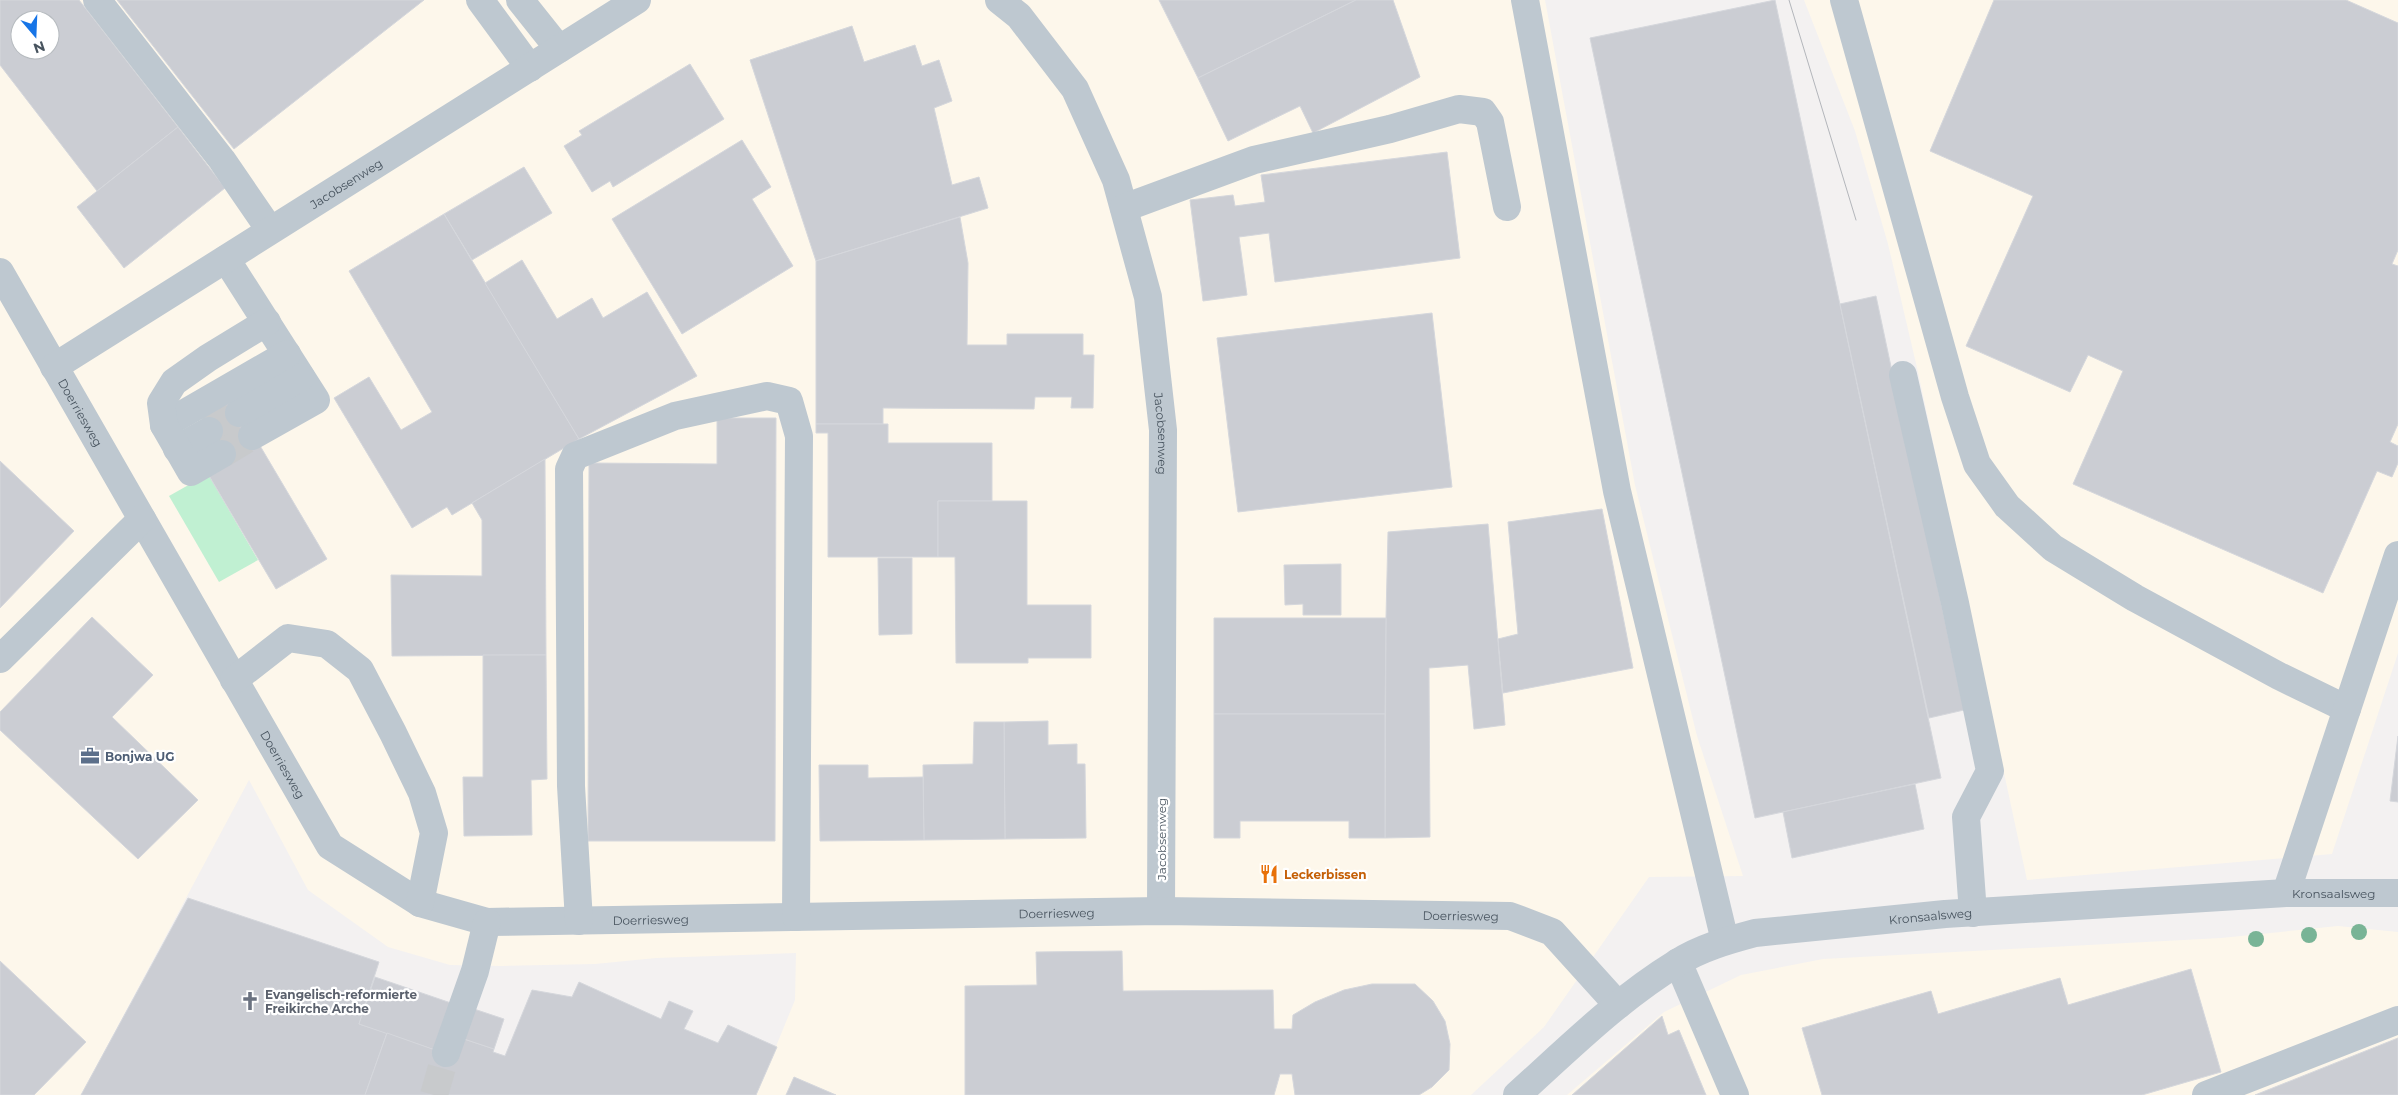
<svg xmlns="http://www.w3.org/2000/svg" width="2398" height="1095" font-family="Montserrat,sans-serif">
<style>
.commercial{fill:#fdf7eb;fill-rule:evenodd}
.green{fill:#c0f0d2}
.building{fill:#cbcdd3;stroke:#d5d7dc;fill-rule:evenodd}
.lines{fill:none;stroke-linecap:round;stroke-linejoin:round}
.minor-tunnel{stroke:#c8cacc;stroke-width:28;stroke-dasharray:28 14;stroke-linecap:butt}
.minor{stroke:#bec8d0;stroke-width:28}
.tram{stroke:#b3b6bb;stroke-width:1}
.tree{fill:#79b496}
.labels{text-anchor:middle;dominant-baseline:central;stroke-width:4.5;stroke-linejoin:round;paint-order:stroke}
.street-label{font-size:12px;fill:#48545f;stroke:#fff}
.service-label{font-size:12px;font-weight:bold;fill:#4e5e75;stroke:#fff;text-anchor:start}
.food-label{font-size:12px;font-weight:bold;fill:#c56008;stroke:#fff;text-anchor:start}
.worship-label{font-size:12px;font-weight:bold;fill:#5b616d;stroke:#fff;text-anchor:start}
</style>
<rect width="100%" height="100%" fill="#f3f1f1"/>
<g class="commercial">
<path d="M0,0H1545L1635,485L1697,736L1743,876L1649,877L1544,1027L1471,1095H756L795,1000L796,953L656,958L595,964L502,966L450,965L388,947L308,890L249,780L81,1095H0ZM20,20H50V50H20Z"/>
<path d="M1804,0H2398V653L2332,854L2027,880L1918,372L1888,244L1855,131Z"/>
<path d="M2338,926L2398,932V1095H1567L1664,1012L1741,975L1823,959L2221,938Z"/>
</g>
<path class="green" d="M208,474L258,560L219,582L169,496Z"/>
<g class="building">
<path d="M0,0H79L178,127L97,191L0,65ZM20,20H50V50H20Z"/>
<path d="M117,0H424L234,149Z"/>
<path d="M1159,0H1356L1198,78Z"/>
<path d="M1356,0H1393L1420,77L1313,133L1300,106L1228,141L1198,78Z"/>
<path d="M1775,0L1941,778L1755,818L1590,38Z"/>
<path d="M1994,0H2346L2398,23V250L2392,264L2398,266V424L2390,442L2398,446V463L2392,477L2377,471L2323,593L2073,484L2123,371L2088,355L2070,392L1966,346L2033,196L1930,151Z"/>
<path d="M852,26L864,62L915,45L922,66L939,60L952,101L934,108L952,185L979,177L988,208L816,261L750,60Z"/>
<path d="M690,64L724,119L613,187L610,181L592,192L564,146L582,135L579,131Z"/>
<path d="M178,127L225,188L124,268L77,207Z"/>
<path d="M742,140L771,187L752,199L793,266L682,334L612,219Z"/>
<path d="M1447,152L1460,258L1275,282L1269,233L1239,237L1247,295L1203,301L1190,200L1233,195L1235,206L1265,202L1261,175Z"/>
<path d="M524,167L552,213L472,260L444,214Z"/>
<path d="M444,214L579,439L452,515L447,507L412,528L334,398L369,377L401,430L432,412L349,271Z"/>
<path d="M960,217L968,263L967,345H1007V334H1083V355H1094L1093,408H1071L1072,397H1035L1034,409L883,408V424H816V261Z"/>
<path d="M522,260L557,319L592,298L603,318L647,292L697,376L579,439L485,283Z"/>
<path d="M1876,296L1964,710L1929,718L1840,304Z"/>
<path d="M1432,313L1452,487L1238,512L1217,338Z"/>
<path d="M230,398L257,445L227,463L200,415Z"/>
<path d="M717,418H776L775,841H588L589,463L717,464Z"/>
<path d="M816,424H888V443H992V501H938V557H828V433H816Z"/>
<path d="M259,444L327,559L276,589L208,474Z"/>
<path d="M545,459L546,655L392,656L391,575L482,576V520L472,503Z"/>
<path d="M0,461L74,531L0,608Z"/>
<path d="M938,501H1027V605H1091V658H1028V663H956L955,557H938Z"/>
<path d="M1602,509L1633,668L1503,693L1498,639L1518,634L1508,522Z"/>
<path d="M1488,524L1505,725L1474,729L1468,665L1429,668L1430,837L1385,838L1386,618L1388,532Z"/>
<path d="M878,558H912V634L879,635Z"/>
<path d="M1341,564V615H1303V604L1285,605L1284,565Z"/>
<path d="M92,617L153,675L112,717L198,800L138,859L0,730V712Z"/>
<path d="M1214,618H1386L1385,714H1214Z"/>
<path d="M483,655H546L547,779L531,780L532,835L464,836L463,777H483Z"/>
<path d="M1214,714H1385V838H1349V821H1240V838H1214Z"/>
<path d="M1048,721V745L1077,744V764H1085L1086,838L1005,839L1004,722Z"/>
<path d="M974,722H1004L1005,839L924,840L923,765L973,764Z"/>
<path d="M2398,736V802L2390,801Z"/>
<path d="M819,765H868V778L923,777L924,840L820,841Z"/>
<path d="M1915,784L1924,829L1792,858L1783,812Z"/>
<path d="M188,898L379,962L359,1024L387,1033L365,1095H81Z"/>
<path d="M1122,951L1123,991L1273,990L1274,1029H1292L1293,1015L1315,1002L1344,990L1372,984H1415L1433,1001L1445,1021L1450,1044L1449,1070L1432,1087L1419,1095H1295L1292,1074H1280L1274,1095H965V986L1037,985L1036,952Z"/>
<path d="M0,961L86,1042L34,1095H0Z"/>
<path d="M2191,969L2221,1072L2142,1095H1822L1802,1028L1931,991L1938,1014L2060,978L2068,1005Z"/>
<path d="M375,977L451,1003L435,1050L359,1024Z"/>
<path d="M579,982L661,1019L669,1001L693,1011L684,1029L718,1043L728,1025L777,1047L756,1095H365L387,1033L435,1050L464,1039L494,1049L493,1052L505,1056L532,990L572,997Z"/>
<path d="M474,1009L504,1019L494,1049L464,1039Z"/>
<path d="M1662,1016L1668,1035L1679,1030L1706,1095H1572Z"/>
<path d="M2398,1038V1095H2255Z"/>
<path d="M794,1077L836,1095H786Z"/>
</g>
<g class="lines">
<g class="minor-tunnel">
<path d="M209,431L239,413"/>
<path d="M222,454L252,436"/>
<path d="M434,1095L446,1053"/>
</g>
<g class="minor">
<path d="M97,0L222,160L270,230"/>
<path d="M480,0L530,68"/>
<path d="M520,0L559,49"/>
<path id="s1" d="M999,0L1019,16L1075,89L1116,180L1148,297L1163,430L1161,911"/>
<path d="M1525,0L1617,491L1725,941"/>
<path d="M1844,0L1955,397L1977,464L2007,506L2053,548L2135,598L2279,676L2347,709"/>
<path d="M1124,208L1254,160L1390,129L1459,109L1483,112L1490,122L1507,207"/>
<path d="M226,259L316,400L252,436"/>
<path id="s2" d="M0,272L330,846L420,903L487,922L1161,911L1510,916L1552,932L1618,1005"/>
<path id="s3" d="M54,367L637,0"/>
<path d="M1903,375L1955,603L1990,771L1966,817L1973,913"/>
<path d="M239,413L301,377"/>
<path d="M164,425L287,354"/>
<path d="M177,449L209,431"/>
<path d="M222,454L191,472L164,425L161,403L174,382L208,358L267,322"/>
<path d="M0,659L142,519"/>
<path d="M234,680L288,638L327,644L360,670L393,733L422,793L434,833L420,903"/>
<path d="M2286,893L2398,555"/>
<path d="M579,921L571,786L569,469L575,456L675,416L767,396L789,401L799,436L796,917"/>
<path d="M1678,962L1735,1095"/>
<path d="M446,1053L475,971L487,922"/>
<path id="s4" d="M1517,1095C1568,1049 1618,999 1677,963C1700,948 1729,940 1755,933L1945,914L2286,893H2398"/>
<path d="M2206,1095L2398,1020"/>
</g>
<path class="tram" d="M1789,0L1856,220"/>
</g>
<g class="tree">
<circle cx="2359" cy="932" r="8"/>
<circle cx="2309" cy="935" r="8"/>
<circle cx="2256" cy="939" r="8"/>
</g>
<defs>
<g id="office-bare" transform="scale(1.5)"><path d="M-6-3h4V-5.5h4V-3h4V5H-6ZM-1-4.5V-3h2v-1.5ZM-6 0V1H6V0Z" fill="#5c6f8a" stroke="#fff" stroke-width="2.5" paint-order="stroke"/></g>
<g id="restaurant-bare" transform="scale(1.5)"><path d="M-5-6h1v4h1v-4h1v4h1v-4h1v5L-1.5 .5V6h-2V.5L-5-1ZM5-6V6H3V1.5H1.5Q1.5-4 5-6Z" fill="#e8710a" stroke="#fff" stroke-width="2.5" paint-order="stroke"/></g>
<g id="church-bare" transform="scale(1.5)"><path d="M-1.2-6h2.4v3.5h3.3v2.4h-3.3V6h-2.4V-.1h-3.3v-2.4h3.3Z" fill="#6b7280" stroke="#fff" stroke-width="2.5" paint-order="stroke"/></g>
</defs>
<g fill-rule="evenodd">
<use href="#office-bare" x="90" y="756"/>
<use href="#restaurant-bare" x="1269" y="874"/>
<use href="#church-bare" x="250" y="1001"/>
</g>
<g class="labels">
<g class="street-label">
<text stroke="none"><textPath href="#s3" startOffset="345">Jacobsenweg</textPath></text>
<text stroke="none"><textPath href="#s2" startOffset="162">Doerriesweg</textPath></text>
<text stroke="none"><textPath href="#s1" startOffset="476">Jacobsenweg</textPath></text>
<text stroke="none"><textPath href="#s2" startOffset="568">Doerriesweg</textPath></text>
<text transform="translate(1161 839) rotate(-90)">Jacobsenweg</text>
<text stroke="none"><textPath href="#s4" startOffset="872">Kronsaalsweg</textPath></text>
<text stroke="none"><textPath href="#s2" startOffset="1408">Doerriesweg</textPath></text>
<text stroke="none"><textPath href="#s2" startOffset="1812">Doerriesweg</textPath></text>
<text stroke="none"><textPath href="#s4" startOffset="468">Kronsaalsweg</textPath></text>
<text stroke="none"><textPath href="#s2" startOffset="1002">Doerriesweg</textPath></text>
</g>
<g class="service-label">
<text x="105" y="756">Bonjwa UG</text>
</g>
<g class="food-label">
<text x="1284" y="874">Leckerbissen</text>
</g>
<g class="worship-label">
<text x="265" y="994">Evangelisch-reformierte<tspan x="265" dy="14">Freikirche Arche</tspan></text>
</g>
</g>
<g transform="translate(35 35) rotate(161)"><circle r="24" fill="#ffffff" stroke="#b6bbbf"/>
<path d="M0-4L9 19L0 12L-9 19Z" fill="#1775e7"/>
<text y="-8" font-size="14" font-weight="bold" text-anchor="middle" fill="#48545f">N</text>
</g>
</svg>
